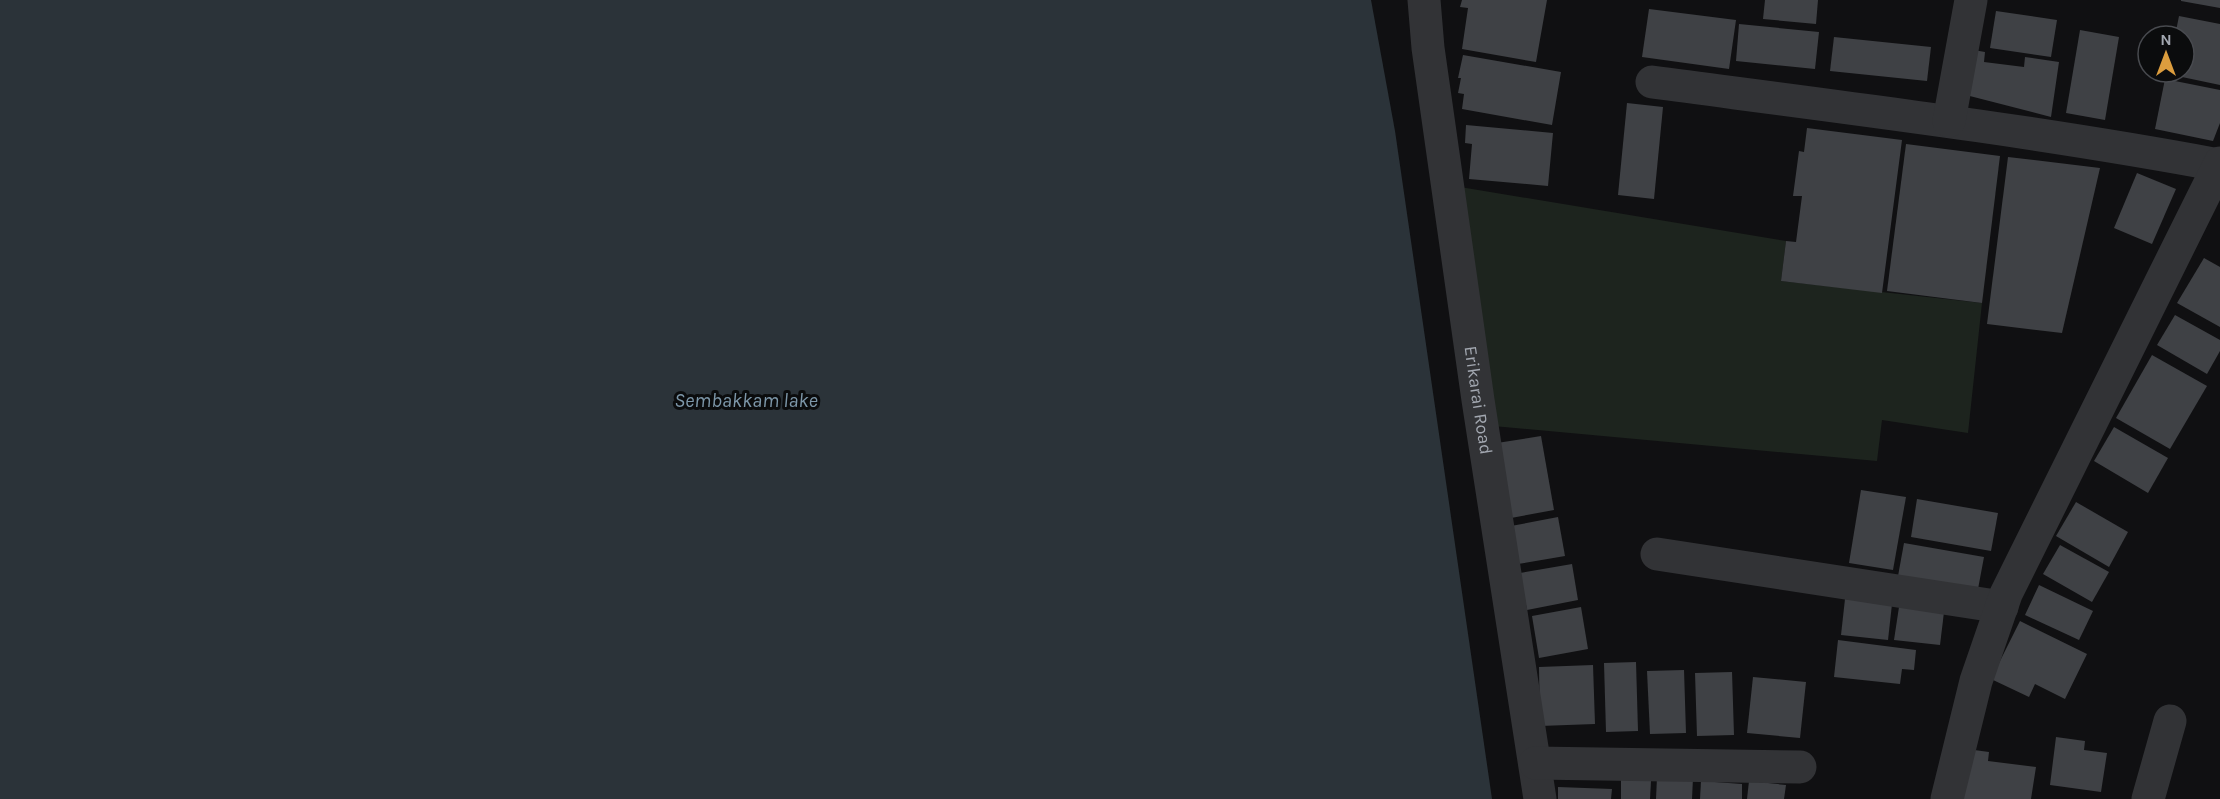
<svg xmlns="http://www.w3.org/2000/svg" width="2220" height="799" font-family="Karla,sans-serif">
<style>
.green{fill:#1d241e}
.water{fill:#2b3339}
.building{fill:#3f4145}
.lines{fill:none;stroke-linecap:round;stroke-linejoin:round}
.street{stroke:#323336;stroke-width:33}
.labels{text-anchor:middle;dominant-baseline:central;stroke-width:6;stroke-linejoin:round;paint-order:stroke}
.street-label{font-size:18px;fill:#a3a8b1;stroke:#0b0c0d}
.water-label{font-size:20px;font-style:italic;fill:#7d97a9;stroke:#0b0c0d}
</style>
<rect width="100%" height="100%" fill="#101012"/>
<path class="green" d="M1448,185L1786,241L1781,281L1982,303L1968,433L1882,420L1877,461L1482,425Z"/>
<path class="water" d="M0,0H1371L1395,131L1492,799H0Z"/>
<g class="building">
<path d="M1462,0H1547L1536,62L1462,49L1468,8L1460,7Z"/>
<path d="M1765,0H1818L1816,24L1763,19Z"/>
<path d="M2181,0H2220V8L2181,1Z"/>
<path d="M1649,9L1736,20L1729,69L1642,57Z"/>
<path d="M1996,11L2057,20L2051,57L1990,48Z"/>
<path d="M2179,16L2220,24V85L2163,73L2184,72V36H2175Z"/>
<path d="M1739,24L1819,32L1815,69L1736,61Z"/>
<path d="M2080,30L2119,37L2105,120L2066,113Z"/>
<path d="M1834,37L1931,47L1927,81L1830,71Z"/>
<path d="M1968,49L1985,52L1984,62L2024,67L2025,57L2059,62L2051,117L1962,94Z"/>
<path d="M1463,55L1561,72L1552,125L1462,109L1464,94L1458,93L1461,78H1458Z"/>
<path d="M2165,79L2220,90V123L2213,141L2155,129Z"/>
<path d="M1627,103L1663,107L1654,199L1618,195Z"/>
<path d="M1466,125L1553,133L1548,186L1469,179L1472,144L1465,143Z"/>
<path d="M1807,128L1902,140L1882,293L1781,281L1786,241L1796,242L1802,196H1793L1799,151L1804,152Z"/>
<path d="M1906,144L2000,156L1982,303L1887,291Z"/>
<path d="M2008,157L2100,168L2062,333L1987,324Z"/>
<path d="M2137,173L2176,189L2152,244L2114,228Z"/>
<path d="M2204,258L2220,267V327L2177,303Z"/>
<path d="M2175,315L2220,340V351L2207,374L2157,345Z"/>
<path d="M2152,355L2207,386L2170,449L2116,418Z"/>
<path d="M2114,427L2168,458L2148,493L2094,461Z"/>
<path d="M1541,436L1554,510L1511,518L1497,443Z"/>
<path d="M1861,490L1906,497L1893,570L1849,563Z"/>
<path d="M1917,499L1998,513L1991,551L1911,537Z"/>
<path d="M2076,502L2128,532L2109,567L2056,536Z"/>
<path d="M1558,517L1565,556L1518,564L1511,526Z"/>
<path d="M1904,543L1984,557L1978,589L1898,576Z"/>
<path d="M2060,545L2109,572L2092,602L2043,574Z"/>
<path d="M1572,564L1578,600L1527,610L1520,573Z"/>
<path d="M2039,585L2093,611L2079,640L2025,615Z"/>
<path d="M1845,599L1892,604L1888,640L1841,635Z"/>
<path d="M1581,607L1588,649L1539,658L1532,616Z"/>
<path d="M1899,607L1944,612L1940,645L1894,640Z"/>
<path d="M2020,621L2087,654L2065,699L2035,684L2029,697L1991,679Z"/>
<path d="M1838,640L1916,650L1914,670L1902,669L1900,684L1834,677Z"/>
<path d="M1636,662L1638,731L1606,732L1604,663Z"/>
<path d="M1593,665L1595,724L1540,726L1539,667Z"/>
<path d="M1684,670L1686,733L1650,734L1647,671Z"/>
<path d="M1732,672L1734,735L1697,736L1695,673Z"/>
<path d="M1753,677L1806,682L1800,738L1747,733Z"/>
<path d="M2056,737L2085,741L2084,750L2107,753L2101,792L2050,785Z"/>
<path d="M1967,749L1989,752L1988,761L2036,767L2031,799H1960Z"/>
<path d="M1657,777L1693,778L1692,799H1656Z"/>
<path d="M1621,780L1651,781L1650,799H1621Z"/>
<path d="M1701,781L1742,784V799H1700Z"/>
<path d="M1749,781L1786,785L1784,799H1747Z"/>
<path d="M1558,787L1612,789L1611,799H1558Z"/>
</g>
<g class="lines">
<g class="street">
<path id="s1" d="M1424,0L1428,48L1478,400L1540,799"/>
<path d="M1652,82C1841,107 2031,130 2219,165"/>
<path d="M1949,121L1971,0"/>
<path d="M1657,554L2002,607"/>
<path d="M1535,763L1800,767"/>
<path d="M1947,799L1976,681L2006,594L2220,163"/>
<path d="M2148,799L2170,721"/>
</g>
</g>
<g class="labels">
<g class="street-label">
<text stroke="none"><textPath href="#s1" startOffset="404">Erikarai Road</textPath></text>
</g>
<g class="water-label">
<text x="746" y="400">Sembakkam lake</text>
</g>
</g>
<g transform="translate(2166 54)"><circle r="28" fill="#0b0c0d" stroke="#484a4f" stroke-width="1.5"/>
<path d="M0-4.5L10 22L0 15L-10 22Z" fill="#dc9d3e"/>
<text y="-9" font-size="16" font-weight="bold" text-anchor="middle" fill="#a3a8b1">N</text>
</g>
</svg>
